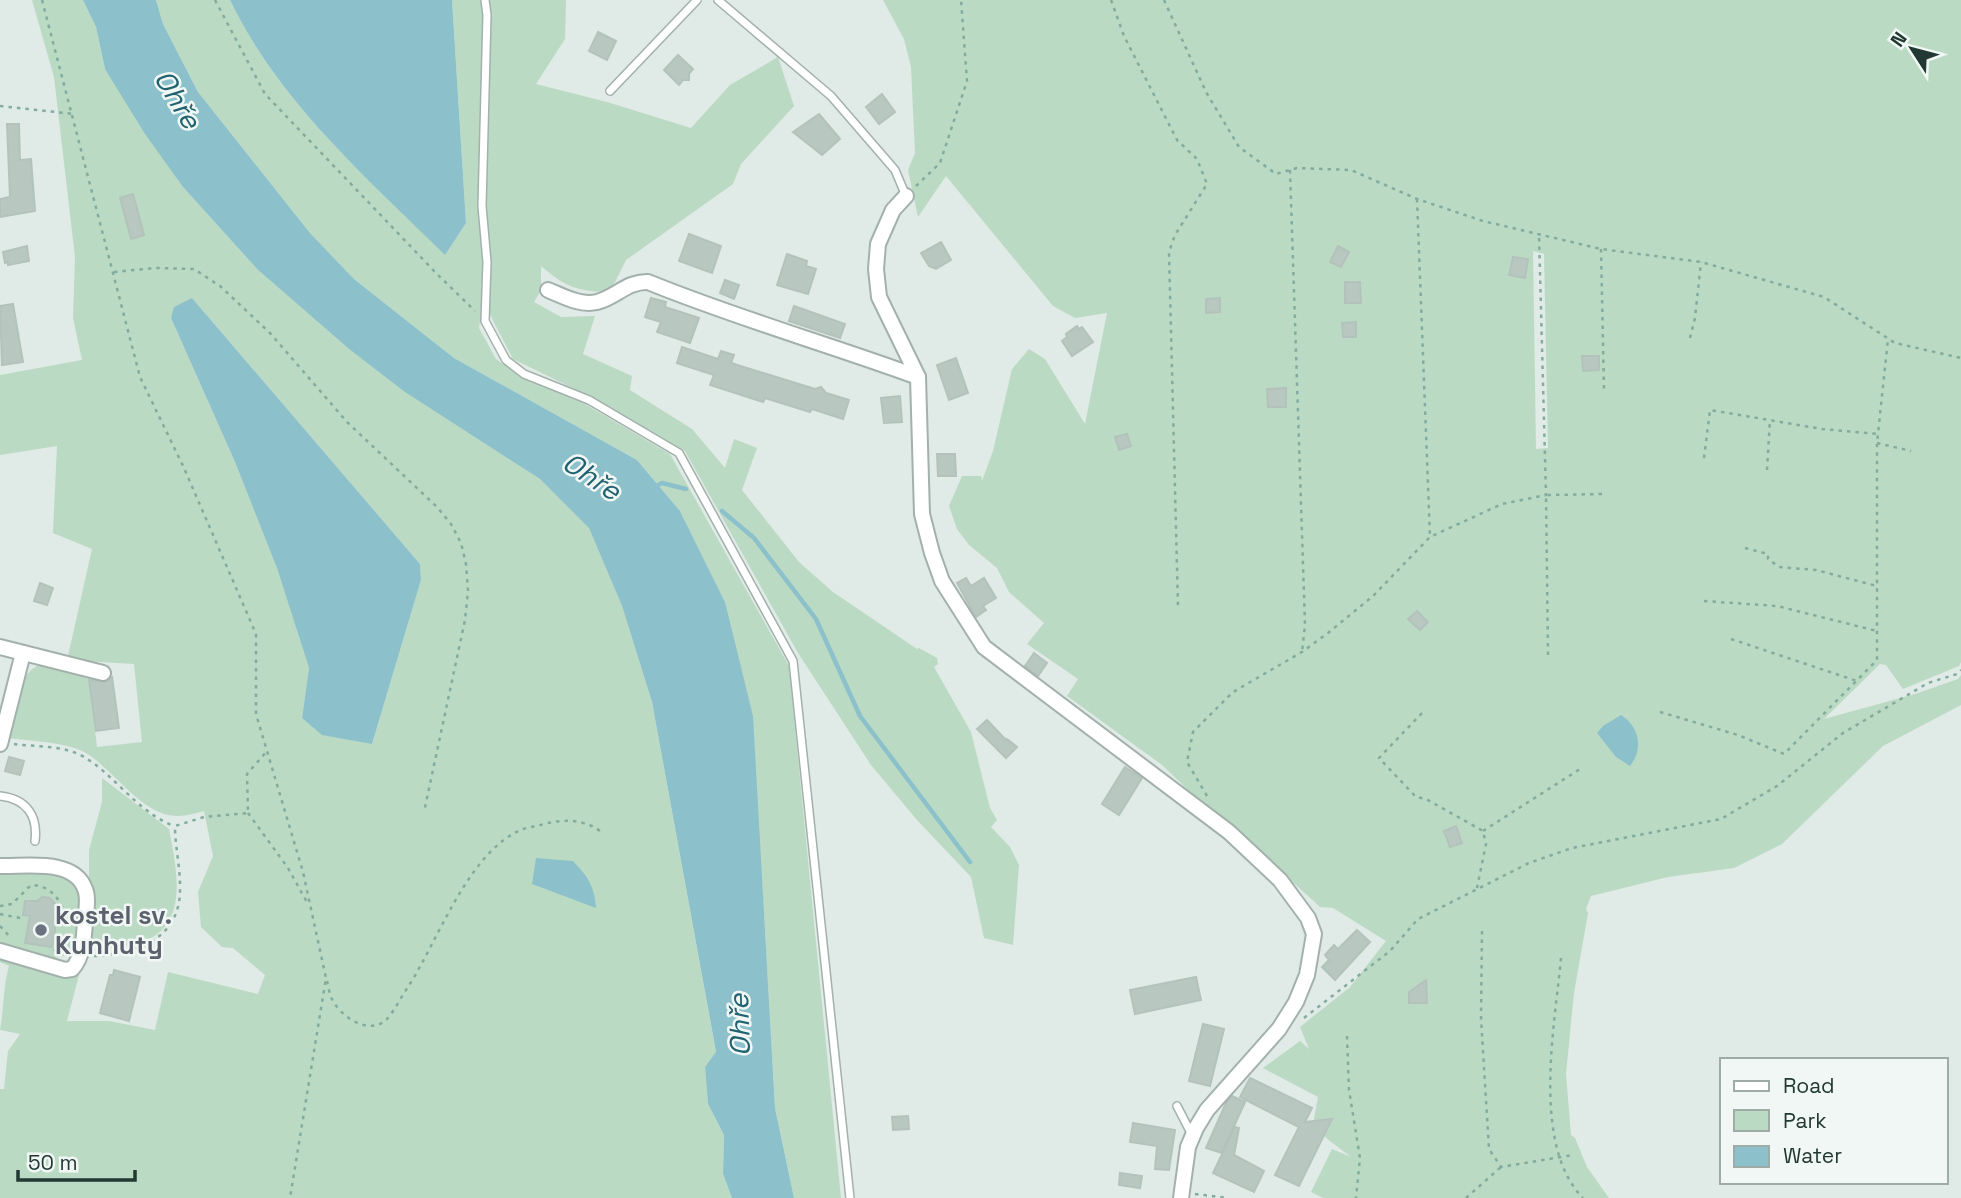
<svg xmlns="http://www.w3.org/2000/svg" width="1961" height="1198" font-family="'Space Grotesk',sans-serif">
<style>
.green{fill:#bbdac3;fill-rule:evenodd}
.water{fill:#8cc1cb}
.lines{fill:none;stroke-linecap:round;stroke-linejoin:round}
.stream{stroke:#8cc1cb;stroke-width:4.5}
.building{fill:#b9c7c1;stroke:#b3c3bc;stroke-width:2}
.service-casing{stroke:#a3b1ad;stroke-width:10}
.minor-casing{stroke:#a3b1ad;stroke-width:18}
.path{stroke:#83ab9e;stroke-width:2.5;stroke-dasharray:3.5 5;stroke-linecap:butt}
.service{stroke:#fff;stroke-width:7}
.minor{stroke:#fff;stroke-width:14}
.worship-dot{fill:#6b7280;stroke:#f0f7f4;stroke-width:2.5}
.labels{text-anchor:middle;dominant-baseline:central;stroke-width:5;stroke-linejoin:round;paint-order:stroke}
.worship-label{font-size:26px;font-weight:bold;fill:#5b616d;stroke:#f0f7f4;text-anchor:start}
.water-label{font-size:28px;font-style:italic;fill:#216370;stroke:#f0f7f4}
</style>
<rect width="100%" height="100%" fill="#e0eae6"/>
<g class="green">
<path d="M32,0H83L96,27L105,69L183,187L258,270L349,349L418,400L540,479L589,527L622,606L652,702L716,1053L705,1067L708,1104L724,1135L723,1174L732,1198H0V1089H4L8,1051L20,1034L0,1030C4,1008 3,987 9,966L0,962V954L56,971L79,975L67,1021H109L155,1030L168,972L258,994L265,975L233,948L222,947L201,927L198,892L213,856L204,811C196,813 186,816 178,816C143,817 113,769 86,753C67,742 30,741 7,738C12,719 19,661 46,665C61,667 76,674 89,679L97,747L142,742L134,664L83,661L68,656L92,549L53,533L57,446L0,455V375L82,360L73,318L75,257L54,77ZM192,298L420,564L421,580L372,744L302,718L309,668L277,567L235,462L171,318Z"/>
<path d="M156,0H230C279,102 366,177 445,254L466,223L452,0H566L565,39L536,84L607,102L691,128L730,85L778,57L794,106L741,164L733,184L626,260L615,282L606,292C576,291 564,286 541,266V290L534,302L561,317L595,316L583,354L632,376L630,390L692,429L725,468L734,439L757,448L742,490L799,562L833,592L917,649L919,648L937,658L938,664L934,667L971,732L990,808L997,820L991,827L1010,847L1019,865L1013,945L984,938L971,877L917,820L871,765L798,653L685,451L593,398L513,359L483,301L479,328L496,359L521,377L583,403L670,454L789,666L841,1198H794L775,1108L762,878L725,602L680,511L637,460L454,358L354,279L310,233L198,92L163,24Z"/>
<path d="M883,0H1961V662L1959,666L1903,689L1886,665L1880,664L1824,719L1915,694L1958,679L1961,675V705L1883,746L1782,844L1734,868L1668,877L1591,896L1586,909L1588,913L1574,993L1566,1074L1571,1135L1575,1138L1587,1167L1609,1198H1323L1311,1192L1332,1149L1351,1157L1317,1131L1314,1119L1318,1097L1263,1068L1300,1041L1309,1049L1300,1027L1350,987L1386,941L1333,908L1320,907L1296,885L1263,861L1162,765L1067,696L1078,679L1027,644L1044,623L1009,592L997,568L969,545L957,529L949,506L962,476H981L982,481L993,451L1012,369L1029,349L1045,359L1085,424L1107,313L1075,318L1053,306L946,176L918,217L908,170L915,153L911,67L904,39ZM1533,251L1544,254L1548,448L1536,449Z"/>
<path d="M102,778L169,829C183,897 187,947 100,949L89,934V850L102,802Z"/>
<path d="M0,872H59L80,888L81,898L77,944L68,955L50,959L0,947Z"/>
</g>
<g class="water">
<path d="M83,0H156L163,24L198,92L310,233L354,279L454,358L637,460L680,511L725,602L753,716L775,1108L794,1198H732L723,1174L724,1135L708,1104L705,1067L716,1052L652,702L622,606L589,528L540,479L405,392L349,349L258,270L183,187L145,134L105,69L96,27Z"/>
<path d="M230,0H452L466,223L445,255C366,177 279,102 230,0Z"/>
<path d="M192,298L420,564L421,580L372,744L322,735L302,718L309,668L277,568L235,462L171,318L174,307Z"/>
<path d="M1621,715C1639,726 1644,749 1630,766L1616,757L1597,733L1603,726Z"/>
<path d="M536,858L573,861C588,877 594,885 596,908L532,884Z"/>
</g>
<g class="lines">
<g class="stream">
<path d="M654,487L662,483L686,489"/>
<path d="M722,511L754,538L816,619L860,716L970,862"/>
</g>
</g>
<g class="building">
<path d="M598,32L616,41L607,60L589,51Z"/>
<path d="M678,55L693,69L689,74V80H683L679,85L664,70Z"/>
<path d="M882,94L895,112L879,124L866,107Z"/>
<path d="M819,114L840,139L822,155L793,132Z"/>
<path d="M7,124H19L20,160L31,159L35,211L0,217V199L10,197Z"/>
<path d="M133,194L144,235L131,239L120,198Z"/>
<path d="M689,234L721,246L712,273L679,261Z"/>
<path d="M941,242L951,260L936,269L929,266L921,253Z"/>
<path d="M27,246L29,261L8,265V262L5,263L3,252Z"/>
<path d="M1338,246L1349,252L1341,267L1330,262Z"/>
<path d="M787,254L807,261L806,266L816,269L808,294L777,285Z"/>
<path d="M1513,257L1528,259L1525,278L1509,275Z"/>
<path d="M725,280L739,285L734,299L720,293Z"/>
<path d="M1345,282H1360L1361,303H1345Z"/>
<path d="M651,298L666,302L665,307L699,318L690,343L657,332L661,322L645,317Z"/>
<path d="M1220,298V312L1206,313V299Z"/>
<path d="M13,304L23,362L2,365L0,306Z"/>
<path d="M794,306L845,324L840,338L789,321Z"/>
<path d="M1356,322V337H1343L1342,323Z"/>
<path d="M1077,326L1079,329L1082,327L1093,342L1072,356L1062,341L1067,337L1066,334Z"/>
<path d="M682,347L718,359L721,351L734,355L731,363L815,389L821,387L826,393L849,400L843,419L812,409L810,412L765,398L763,402L710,385L714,375L677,363Z"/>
<path d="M1582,356H1599V370L1583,371Z"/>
<path d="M956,358L968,393L949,400L937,365Z"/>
<path d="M1286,388V407H1268L1267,389Z"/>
<path d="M900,396L902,422L884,423L881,398Z"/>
<path d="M1127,434L1131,446L1119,450L1115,437Z"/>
<path d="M937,454H955L956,476H938Z"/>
<path d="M966,578L971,586L984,578L996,598L983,606L986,610L976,617L957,583Z"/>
<path d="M40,583L53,588L47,605L34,601Z"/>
<path d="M1417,611L1428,622L1420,630L1408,619Z"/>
<path d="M1034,653L1047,663L1038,676L1025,666Z"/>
<path d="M112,677L119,728L96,731L89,680L105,682Z"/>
<path d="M987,720L1006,740L1007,739L1017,747L1006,758L977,729Z"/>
<path d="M9,757L24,761L20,775L5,771Z"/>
<path d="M1125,767L1142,778L1119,815L1102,804Z"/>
<path d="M1456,826L1462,843L1450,847L1444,831Z"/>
<path d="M42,897L50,898L56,905L54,918H57L52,947L25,943L30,916L23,915L25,901H37Z"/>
<path d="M1357,930L1370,942L1335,980L1322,967L1329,960L1325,955L1334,945L1338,949Z"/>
<path d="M114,970L140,977L129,1021L100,1013L110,975H113Z"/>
<path d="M1196,977L1201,1000L1135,1014L1130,990Z"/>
<path d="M1426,980L1427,1003H1409V992Z"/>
<path d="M1203,1024L1224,1029L1210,1086L1189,1081Z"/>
<path d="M1250,1078L1312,1108L1305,1122L1332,1119L1299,1186L1275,1175L1299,1127L1240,1097Z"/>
<path d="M1232,1096L1245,1102L1222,1153L1206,1148L1226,1103Z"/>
<path d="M908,1116L909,1129L893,1130L892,1117Z"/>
<path d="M1133,1123L1175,1130L1169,1170L1155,1169L1157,1146L1130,1142Z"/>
<path d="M1235,1127L1239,1128L1234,1155L1264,1171L1254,1192L1213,1173Z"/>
<path d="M1120,1173L1142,1176L1140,1188L1119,1185Z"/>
</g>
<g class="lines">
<g class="service-casing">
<g id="service">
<path d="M485,0L487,15L482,206L487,262L485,321L506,360L524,374L589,400L679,453L793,661L850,1198"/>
<path d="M718,0L831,96L895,170L906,196"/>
<path d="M610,91L697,0"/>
<path d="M0,796C27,799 38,816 35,841"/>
<path d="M1177,1106L1192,1135"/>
</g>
</g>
<g class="minor-casing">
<g id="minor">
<path d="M906,196L893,210L878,244L876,269L879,297L918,377L922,514L932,553L942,581L984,647L1229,832L1280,880L1308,918L1314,934L1307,975L1296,1002L1279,1029L1207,1110L1196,1128L1188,1147L1181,1198"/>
<path d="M548,290C563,296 580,306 597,302C615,298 627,281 648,282C736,318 828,344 918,377"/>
<path d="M0,647L103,673"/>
<path d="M0,744L23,653"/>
<path d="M0,866C26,867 74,858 85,889C89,898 86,912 85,922C84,938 83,957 72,969L65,970L0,951"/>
</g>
</g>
<g class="path">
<path d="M42,0L140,377L184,468L256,634V714L303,872L326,978L290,1198"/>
<path d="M215,0L265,94L436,273L475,311"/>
<path d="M1111,0L1124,36L1177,140L1197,159L1207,184L1175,235L1169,252L1178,607"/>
<path d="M1164,0L1206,92L1239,147L1276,174L1297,168L1351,170L1417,199L1483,221L1601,249L1701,262L1824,297L1895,343L1961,358"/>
<path d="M0,106L74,114"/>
<path d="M1290,170L1305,625L1302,652"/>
<path d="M916,186L940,163L967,81L961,0"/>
<path d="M1417,199L1430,537"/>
<path d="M1601,249L1604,390"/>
<path d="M114,272L155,268L194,269L220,286L270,333L347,422L437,507L451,524L461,543L466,564L468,591L465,620L424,812"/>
<path d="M1690,338L1695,318L1701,262"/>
<path d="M1877,443L1911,451"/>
<path d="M1704,458L1710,410L1822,429L1878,434"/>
<path d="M1767,470L1770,419"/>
<path d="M1745,548L1768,554V559L1779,567L1816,570L1877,586"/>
<path d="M1704,601L1777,606L1877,631"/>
<path d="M1731,639L1857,681"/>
<path d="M1548,655L1546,495L1605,494"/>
<path d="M1660,712L1738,735L1784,754L1877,660V443L1888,339"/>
<path d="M1422,713L1379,758L1416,797L1426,799L1483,831L1486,844L1477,888"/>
<path d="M14,744C36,747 64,745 84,757C115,775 137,812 174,826"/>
<path d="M1207,796L1187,762L1193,732L1233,692L1302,652L1328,633L1373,596L1430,537L1502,504L1546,495L1539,235"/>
<path d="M248,813L288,868L308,904"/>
<path d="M1483,831L1580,769"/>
<path d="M0,906L12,904L31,885C54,886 59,901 69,919"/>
<path d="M0,914L25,919"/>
<path d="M0,926L11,938"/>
<path d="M1482,931L1481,1018L1489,1149L1501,1167L1573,1155"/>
<path d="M54,951L64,941L68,932"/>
<path d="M94,956C138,954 182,938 180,886C180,866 175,846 175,826L204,817L248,813L247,774L267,751"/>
<path d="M1561,958C1555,1025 1531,1145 1583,1198"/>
<path d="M327,981C328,986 329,992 331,997C339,1016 369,1037 387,1019C395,1010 401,997 408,987C438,941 469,850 523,829C530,827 537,826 544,824C563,819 584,819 600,831"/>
<path d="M1304,1018L1390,951L1418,919L1529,863L1572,848L1721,819L1777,786L1843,733L1928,683L1957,674L1961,670"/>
<path d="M1347,1036L1349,1090L1360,1158L1356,1198"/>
<path d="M1195,1194L1228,1198"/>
<path d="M1466,1198L1501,1167"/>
</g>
<use href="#service" class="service"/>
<use href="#minor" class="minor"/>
</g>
<circle class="worship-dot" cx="41" cy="930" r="7"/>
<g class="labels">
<g class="worship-label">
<text x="55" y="915">kostel sv.<tspan x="55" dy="30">Kunhuty</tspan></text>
</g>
<g class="water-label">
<text transform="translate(178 99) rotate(59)">Ohře</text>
<text transform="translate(592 476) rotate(33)">Ohře</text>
<text transform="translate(739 1025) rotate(-92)">Ohře</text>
</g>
</g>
<rect x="1720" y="1058" width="228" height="126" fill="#f0f7f4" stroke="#9eaba7" stroke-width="2"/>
<rect x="1734" y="1081" width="35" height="10" fill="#ffffff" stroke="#9eaba7" stroke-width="2"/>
<text x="1783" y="1093" font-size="21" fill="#223933">Road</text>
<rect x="1734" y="1110" width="35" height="21" fill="#bbdac3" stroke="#9eaba7" stroke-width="2"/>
<text x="1783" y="1128" font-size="21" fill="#223933">Park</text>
<rect x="1734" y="1146" width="35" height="21" fill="#8cc1cb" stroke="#9eaba7" stroke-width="2"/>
<text x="1783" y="1163" font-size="21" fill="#223933">Water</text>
<g transform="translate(1912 49) rotate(306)" stroke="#f0f7f4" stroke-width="5" paint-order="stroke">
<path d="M0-5L12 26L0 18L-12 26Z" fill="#223933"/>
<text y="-10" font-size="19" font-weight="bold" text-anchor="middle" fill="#223933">N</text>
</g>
<path d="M18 1170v10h117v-10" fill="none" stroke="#223933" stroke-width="3.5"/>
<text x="28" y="1170" font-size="21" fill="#223933" stroke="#f0f7f4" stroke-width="5" paint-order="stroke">50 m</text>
</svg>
